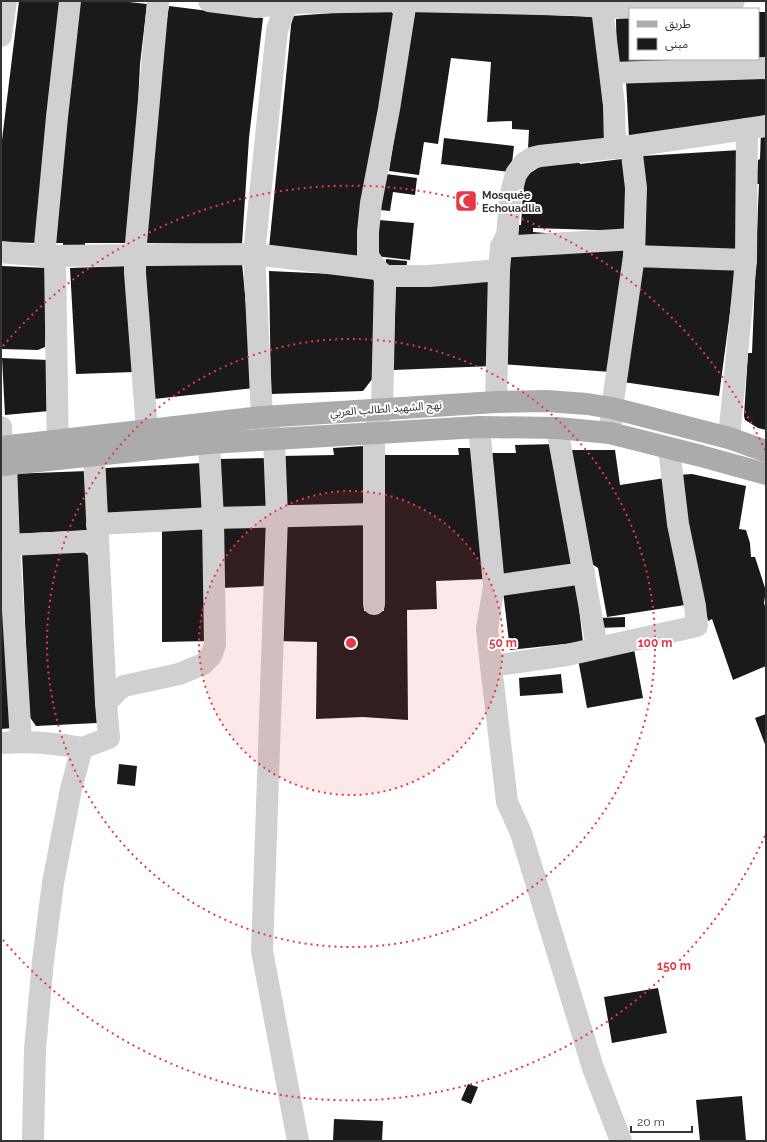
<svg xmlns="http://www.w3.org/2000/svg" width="767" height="1142" font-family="Raleway,'Noto Sans Arabic',sans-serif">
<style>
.building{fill:#1a1a1a}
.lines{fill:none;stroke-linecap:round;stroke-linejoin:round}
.minor{stroke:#d0d0d0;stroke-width:22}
.primary{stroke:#ababab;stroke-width:22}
.ring{fill:none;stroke:#e63946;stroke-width:2;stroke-dasharray:2 4}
.labels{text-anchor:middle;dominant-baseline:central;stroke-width:4;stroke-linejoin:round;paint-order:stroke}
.poi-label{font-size:11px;font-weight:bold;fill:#333;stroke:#fff;text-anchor:start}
.street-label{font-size:11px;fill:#333;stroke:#fff}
.centre{fill:#e63946;stroke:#fff;stroke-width:2}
.ring-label{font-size:12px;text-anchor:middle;font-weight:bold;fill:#e63946;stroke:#fff;stroke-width:4;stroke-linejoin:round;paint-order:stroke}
</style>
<rect width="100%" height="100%" fill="#fff"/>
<g class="building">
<path d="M19,1H63L37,243L1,242V148Z"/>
<path d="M78,1H120L147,4L140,64L131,243H85V261L63,260V243H54Z"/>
<path d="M169,6L263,18L249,138L242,244L144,243L161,54Z"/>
<path d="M388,9L398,18L356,260L269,248L292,16Z"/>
<path d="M415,9L594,17L607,142L528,149L529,130L512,129V121L487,122L491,62L451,58L438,144L424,142L419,175L389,171Z"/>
<path d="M758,12H766V63L617,68L616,19L630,18V59H758Z"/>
<path d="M766,74V120L629,138L626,80Z"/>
<path d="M766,130V430L758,428L745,420L744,416L748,353H752L759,184H756L758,160L760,159L761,131Z"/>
<path d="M444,138L514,146L511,172L441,164Z"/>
<path d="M740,150L738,253L643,250L642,156Z"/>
<path d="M622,159L630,177L628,231L533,228V232L571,235L518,240L519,225H521L524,177L547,162L578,161L580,164Z"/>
<path d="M386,174L417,178L415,195L393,192L390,211L380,210Z"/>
<path d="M379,220L414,223L410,260L375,256Z"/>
<path d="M627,249L611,372L501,364L506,255Z"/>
<path d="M386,259L407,261L406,277L385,276Z"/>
<path d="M242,263L254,388L154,399L139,266Z"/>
<path d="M640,264L736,267L719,396L623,382Z"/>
<path d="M2,266L48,268L45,347L38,350L1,349Z"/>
<path d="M128,266L134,372L76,374L70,268Z"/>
<path d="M269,271L376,276L373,378L363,391L271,394Z"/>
<path d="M495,279L493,366L393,370L396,283Z"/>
<path d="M2,358L48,360L49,411L5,415Z"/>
<path d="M556,444L576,568L501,577L488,453H516L515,445Z"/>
<path d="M364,446L367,504L282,506L281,456L334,455L333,448Z"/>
<path d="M458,448H475L486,579L436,581L437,609L407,610L408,720L363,717L316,719L317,642L278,641L280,522L364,521V611H384L381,455H459Z"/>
<path d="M567,450H615L620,485L665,478L685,605L607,617L598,568L589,562Z"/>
<path d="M271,458L272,511L220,513L218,459Z"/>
<path d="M203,463L206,513L107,518L105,468Z"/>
<path d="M87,471L89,530L13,534L10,474Z"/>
<path d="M692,474L746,486L739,529L746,530L750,543L751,557H755L766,591L764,603L766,610V666L733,680L712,619L708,621L677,475Z"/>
<path d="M268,521L267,586L222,588L220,522Z"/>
<path d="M207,523L209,641L162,642V525Z"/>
<path d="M82,550L90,557L97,723L36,726L29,716L22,552Z"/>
<path d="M576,583L583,642L510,650L503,591Z"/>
<path d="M1,603H8L13,728L1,729Z"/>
<path d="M625,617V627L599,628V618Z"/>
<path d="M634,649L643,698L587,708L578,659Z"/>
<path d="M561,674L563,693L520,696L519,678Z"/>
<path d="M766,714V747L755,718Z"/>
<path d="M119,764L137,766L135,786L117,784Z"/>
<path d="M658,988L667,1033L612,1043L604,997Z"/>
<path d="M468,1084L478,1087L471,1104L461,1100Z"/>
<path d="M742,1096L746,1141H700L696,1100Z"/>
<path d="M334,1119L383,1121L382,1141H333Z"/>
</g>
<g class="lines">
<g class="minor">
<path d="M209,1L256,7L287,3L405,1"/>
<path d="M288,1L277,30L254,254L262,417L274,440L277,516L262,951L298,1141"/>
<path d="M406,1L582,5C632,11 684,5 734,1"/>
<path d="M602,8L614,105L615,148"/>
<path d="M1,36L6,1"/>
<path d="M611,73L766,68"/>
<path d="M501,247L634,239"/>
<path d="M1,252L44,256L254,254L377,269L385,276H429L499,270"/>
<path d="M44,256L57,117L70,1"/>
<path d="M55,256L58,459"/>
<path d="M634,256L746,260"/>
<path d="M377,269L368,256V232L371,203L389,109L406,1"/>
<path d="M496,402L499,270L501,247L507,235L511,193L516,174L524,163L532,158L540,156L631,146L766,126"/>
<path d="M1,427L2,447"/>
<path d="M479,427L494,586L487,629L491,666L507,802L521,833L593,1068L621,1141"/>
<path d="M557,428L597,647"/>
<path d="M147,430L135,273V254L158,1"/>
<path d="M610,433L612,408L634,256L636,188L631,146"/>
<path d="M729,438L746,260L747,129"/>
<path d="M94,456L106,703"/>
<path d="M6,464L9,545L21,742"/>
<path d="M97,524L213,518L374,514"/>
<path d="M9,545L98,541"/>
<path d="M494,586L584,573"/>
<path d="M374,604V433L382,409L385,276"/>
<path d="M491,666L567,655L697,626L695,606L678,524L669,448"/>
<path d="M1,743C28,741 56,743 82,748"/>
<path d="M33,1141L35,1049L43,961L53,883L71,789L82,748L109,738L106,703L116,692L124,686L179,674L203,664L211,656L215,645L213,518L209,443"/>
</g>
<g class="primary">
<path d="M1,447L262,417L496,402L547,401L587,404L612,408L729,438L766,451"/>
<path d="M1,465L209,443L479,427L557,428L610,433L701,456L766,474"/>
</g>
</g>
<circle cx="351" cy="643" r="152" fill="#e63946" fill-opacity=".12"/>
<g class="ring">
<circle cx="351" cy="643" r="152"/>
<circle cx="351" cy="643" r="304"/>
<path d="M765 836A457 457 0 0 1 3 940M3 346A457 457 0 0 1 765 450"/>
</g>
<defs>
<g id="mosque-square" transform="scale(1.15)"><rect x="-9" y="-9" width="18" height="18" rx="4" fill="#e63946" stroke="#fff"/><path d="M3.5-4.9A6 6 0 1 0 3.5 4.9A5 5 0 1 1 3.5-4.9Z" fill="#fff"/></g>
</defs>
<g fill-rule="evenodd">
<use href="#mosque-square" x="466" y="201"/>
</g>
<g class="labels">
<g class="poi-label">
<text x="482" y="195">Mosquée<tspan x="482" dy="13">Echouadlia</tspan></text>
</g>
<g class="street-label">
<text transform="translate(386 409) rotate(-4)">نهج الشهيد الطالب العربي</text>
</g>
</g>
<circle cx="351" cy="643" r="6" class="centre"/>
<g class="ring-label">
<text x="503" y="647">50 m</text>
<text x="655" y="647">100 m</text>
<text x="674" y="970">150 m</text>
</g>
<rect width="767" height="1142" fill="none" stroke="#333333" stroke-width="4"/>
<rect x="629" y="8" width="130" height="52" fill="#ffffff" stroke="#adadad"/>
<rect x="637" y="21" width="20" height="6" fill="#ababab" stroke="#adadad"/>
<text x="665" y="28" font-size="12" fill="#333333">طريق</text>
<rect x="637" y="38" width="20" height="12" fill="#1a1a1a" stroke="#adadad"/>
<text x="665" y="48" font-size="12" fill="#333333">مبنى</text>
<path d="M631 1126v6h61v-6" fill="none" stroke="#333333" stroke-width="2"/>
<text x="637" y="1126" font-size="12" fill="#333333" stroke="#ffffff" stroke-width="3" paint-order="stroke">20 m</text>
</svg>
